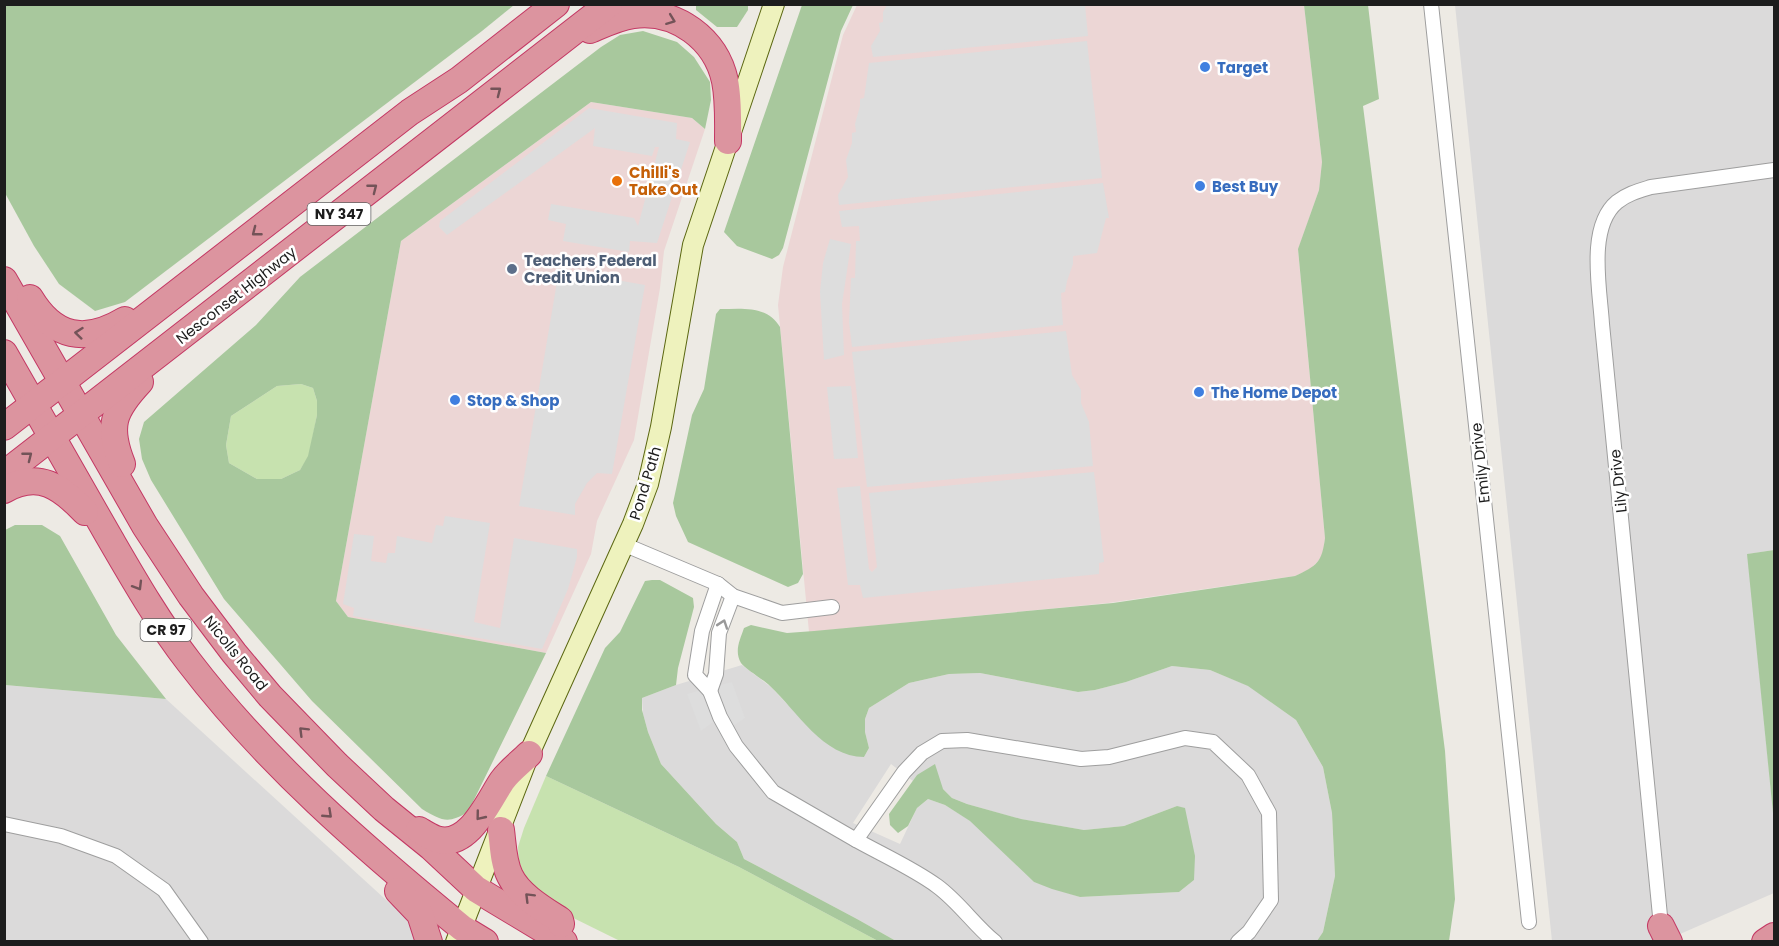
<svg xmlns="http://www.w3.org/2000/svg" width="1779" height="946" font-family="Poppins,sans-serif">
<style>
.residential{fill:#dbdada;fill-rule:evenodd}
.commercial{fill:#ecd6d5}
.grass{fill:#c7e2af}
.forest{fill:#a8c89d;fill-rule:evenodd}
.parking{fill:#ddd}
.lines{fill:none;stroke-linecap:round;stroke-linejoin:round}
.street-casing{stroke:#9e9e9e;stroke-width:16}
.secondary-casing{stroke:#5b6711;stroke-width:22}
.highway-casing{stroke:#c43864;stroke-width:28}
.street{stroke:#fff;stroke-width:14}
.secondary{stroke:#eef2bd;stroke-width:20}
.highway{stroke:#dc949f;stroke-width:26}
.oneway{stroke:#735358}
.oneway2{stroke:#999}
.shop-dot{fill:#3f7fe0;stroke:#fff;stroke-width:2}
.food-dot{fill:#e8710a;stroke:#fff;stroke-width:2}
.service-dot{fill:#5c6f8a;stroke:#fff;stroke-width:2}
.labels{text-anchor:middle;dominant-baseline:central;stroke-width:5;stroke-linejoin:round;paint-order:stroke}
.shield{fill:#fff;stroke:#616161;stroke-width:1.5}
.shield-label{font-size:14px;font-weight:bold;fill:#1d1d1d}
.shop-label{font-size:15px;font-weight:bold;fill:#366cbe;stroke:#fff;text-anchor:start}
.food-label{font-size:15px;font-weight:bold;fill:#c56008;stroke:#fff;text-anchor:start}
.service-label{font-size:15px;font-weight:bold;fill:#4e5e75;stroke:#fff;text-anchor:start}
.street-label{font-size:15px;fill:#1d1d1d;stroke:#fff}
</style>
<rect width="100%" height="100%" fill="#edeae4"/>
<g class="residential">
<path d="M1455,5H1774V550L1748,554L1774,823V893L1664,941H1552Z"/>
<path d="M742,665L771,687L807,725L864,757L869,748L865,732V719L869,708L909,683L949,674L980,673L1078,692L1095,690L1126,682L1172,666L1210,670L1249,686L1296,720L1323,767L1332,813L1335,876L1323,932L1317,942L896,941L857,919L744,859L737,842L716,824L661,764L648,732L643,714L642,698L676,685ZM891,764L913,781L917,775L943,789L952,798L967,804L1020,819L1084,830L1124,826L1177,806L1194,880L1179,892L1080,897L1034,882L971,821L945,805L928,799L917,808L900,844L853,823Z"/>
<path d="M4,685L166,699L431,941H5Z"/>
</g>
<g class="commercial">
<path d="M857,5H1304L1322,162L1319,190L1298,250L1325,538L1323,555L1311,569L1295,576L1108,603L809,632L778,305L783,267L843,35Z"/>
<path d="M591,102L692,118L705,129L664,251L660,288L634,440L597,521L591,554L546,653L348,617L336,601L401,241Z"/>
</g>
<g class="grass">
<path d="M301,384L313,388L317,401V415L309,456L300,470L281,479H257L229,463L226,445L231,416L277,386Z"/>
<path d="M546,776L739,867L878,941H620L545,904L524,881L519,863L518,847L524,828Z"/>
</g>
<g class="forest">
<path d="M4,5L5,4L514,5L482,31L125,302L95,311L59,284L34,246L5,193Z"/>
<path d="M696,5H748V10L737,27H717L696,10Z"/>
<path d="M802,5H853L841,31L783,248L779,255L772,259L737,246L724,232Z"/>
<path d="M1304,5H1368L1379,99L1363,106L1445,751L1455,899L1449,941H1317L1323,932L1335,876L1332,813L1323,767L1296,720L1248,686L1210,670L1172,666L1126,682L1095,690L1078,692L980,673L949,674L909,683L869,708L865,719V732L869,748L864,757C823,757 797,711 770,686C764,680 744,668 741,663C734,651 740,640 744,628L751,625L787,633L814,631L1113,603L1295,576C1317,566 1322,562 1325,538L1298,249L1319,190L1322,162Z"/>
<path d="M643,31L677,42L694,57L710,82L711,100L705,129L692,118L591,102L401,241L336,601L348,617L546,653L468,812C448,824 442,821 422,809L312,701L224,599L151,480L142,459L139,439L144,422L256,325L300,277L601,47L620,35ZM301,384L313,388L317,401V415L308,456L300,470L281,479H257L229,463L226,445L231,416L277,386Z"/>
<path d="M720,309C742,309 767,305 780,327L803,574L798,583L788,587L688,542L676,516L673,503L692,415L704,389L716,314Z"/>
<path d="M15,525H42L60,536L116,635L166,699L5,685V530Z"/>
<path d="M1774,550V823L1747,554Z"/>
<path d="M652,580H660L693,598L694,607L678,668L676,685L642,698V710L648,732L661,764L716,824L737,842L744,859L857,919L896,941H878L739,867L546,776L605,648L620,632L645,581Z"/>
<path d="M935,764L943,789L952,798L967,804L1021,819L1084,830L1124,826L1177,806L1185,808L1195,856L1194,880L1179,892L1080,897L1052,889L1034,882L970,821L945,805L928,799L917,808L908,826L898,833L890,825L889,814L917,775Z"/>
</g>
<g class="parking">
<path d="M887,5H1085L1088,36L873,57L871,46L880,31L879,23L883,22V12Z"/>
<path d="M1087,41L1102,178L839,205L838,195L848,177L846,160L852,143V133L856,132L855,124L860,106V99L864,98L869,63Z"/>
<path d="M589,108L677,123L676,139L690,142L657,243L630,241L629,252L563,241L566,224L548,220L551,204L634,218L638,226L659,147H655L652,156L593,146L595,128L447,235L439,227L440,221Z"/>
<path d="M1103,183L1109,218H1106L1097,253L1073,256V264L1067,281L1065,292L1061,293L1063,325L852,347L849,322L851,278H855L856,241H860L859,226L842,227L839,211Z"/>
<path d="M830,239L851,244L842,304L844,355L824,360L820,292L823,263Z"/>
<path d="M559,270L645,285L612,474L597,473L587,483L575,504V515L519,506Z"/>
<path d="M1066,331L1072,375L1081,390V403L1089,422L1093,466L867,487L852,352Z"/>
<path d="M851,386L858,458L834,459L827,387Z"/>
<path d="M1094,472L1104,562L1099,563V574L863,598L860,585H848L837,488L860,486L869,569L872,572L877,567L869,493Z"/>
<path d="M445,516L490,523L474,622L500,628L514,538L577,549V557L568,589L542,649L353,616L354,608L343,604L354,534L374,536L371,561L386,563L388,553H395L397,536L432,543L436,525L443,526Z"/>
<path d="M732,682L745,718L727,730L720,717L701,731L687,694Z"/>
</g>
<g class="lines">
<g class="street-casing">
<g id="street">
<path d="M1431,4L1529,922"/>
<path d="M623,544L718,584L733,596L782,613L832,607"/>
<path d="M718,584L702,631L695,675L710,691L716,674L719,633L733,596"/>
<path d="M710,691L720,717L736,746L773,792L856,840"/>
<path d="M4,824L61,836L116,856L164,890L201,942"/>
<path d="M1661,926L1602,324C1600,290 1587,227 1617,202C1627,194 1638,191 1651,187L1774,170"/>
<path d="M995,942C974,925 959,902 937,886C914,869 881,854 856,840L904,772L922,753L942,741L967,740L1081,759L1109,757L1185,738L1213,742L1248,775L1269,813L1271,900L1249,932L1238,942"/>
</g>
</g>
<g class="secondary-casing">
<path id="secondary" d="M456,942L529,754L633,524L648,484L661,427L693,245L774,4"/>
</g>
<g class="highway-casing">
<g id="highway">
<path d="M590,30C604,24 618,17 633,15C676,9 716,39 725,81C729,101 728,121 728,141"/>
<path d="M4,280L145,526L191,596L234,653L270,696L337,765L384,809L431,847L476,889L564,942"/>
<path d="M30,298C54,338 85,344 125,320"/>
<path d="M4,353C39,414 73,474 108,535C133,578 158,622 189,662C267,764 363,847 462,928L485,942"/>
<path d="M4,427L410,112L459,80L556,4"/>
<path d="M122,464C107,426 113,411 140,382"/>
<path d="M4,474L609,4"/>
<path d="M4,490C39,470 61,487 85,512"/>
<path d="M419,830C424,833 430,837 436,839C468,850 488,802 502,781C509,771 520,763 529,754"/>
<path d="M501,830C503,845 503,862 510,876C519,895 543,909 560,920L561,924"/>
<path d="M398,891L420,914L429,942"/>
<path d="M1661,926L1669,942"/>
<path d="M1765,942L1774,936"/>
</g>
</g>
<use href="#street" class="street"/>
<use href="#secondary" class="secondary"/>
<use href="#highway" class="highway"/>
</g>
<defs><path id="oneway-chevron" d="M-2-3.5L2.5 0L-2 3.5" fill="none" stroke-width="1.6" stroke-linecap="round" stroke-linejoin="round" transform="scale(1.5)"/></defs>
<g class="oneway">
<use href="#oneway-chevron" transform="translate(671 20) rotate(21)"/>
<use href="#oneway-chevron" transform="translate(497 91) rotate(-38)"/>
<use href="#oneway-chevron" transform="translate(373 188) rotate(-38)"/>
<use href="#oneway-chevron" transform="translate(256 232) rotate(142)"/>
<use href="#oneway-chevron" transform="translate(79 333) rotate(-174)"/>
<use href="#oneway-chevron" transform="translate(28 456) rotate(-38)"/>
<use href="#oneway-chevron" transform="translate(138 586) rotate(59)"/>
<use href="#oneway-chevron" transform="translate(303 731) rotate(-135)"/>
<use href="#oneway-chevron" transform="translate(328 814) rotate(43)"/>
<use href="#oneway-chevron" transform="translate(480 816) rotate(129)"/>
<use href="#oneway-chevron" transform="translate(529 897) rotate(-135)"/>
</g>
<use class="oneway2" href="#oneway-chevron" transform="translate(723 624) rotate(-71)"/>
<g class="shop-dot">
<circle cx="1205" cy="67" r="6"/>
<circle cx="1200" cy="186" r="6"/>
<circle cx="1199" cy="392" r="6"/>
<circle cx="455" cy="400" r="6"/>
</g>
<circle class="food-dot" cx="617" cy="181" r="6"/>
<circle class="service-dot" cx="512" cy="269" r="6"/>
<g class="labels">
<g class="shield">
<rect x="307.5" y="203" width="63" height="22" rx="4.5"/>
<rect x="140.5" y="619" width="51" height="22" rx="4.5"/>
</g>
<g class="shield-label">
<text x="339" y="214">NY 347</text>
<text x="166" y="630">CR 97</text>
</g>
<g class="shop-label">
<text x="1217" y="67">Target</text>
<text x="1212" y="186">Best Buy</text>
<text x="1211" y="392">The Home Depot</text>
<text x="467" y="400">Stop &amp; Shop</text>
</g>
<g class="food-label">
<text x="629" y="172">Chilli's<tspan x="629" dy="17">Take Out</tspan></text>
</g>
<g class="service-label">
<text x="524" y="260">Teachers Federal<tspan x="524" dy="17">Credit Union</tspan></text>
</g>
<g class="street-label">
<text transform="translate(236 295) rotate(-38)">Nesconset Highway</text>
<text transform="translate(1480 463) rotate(-96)">Emily Drive</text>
<text transform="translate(1618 481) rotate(-96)">Lily Drive</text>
<text transform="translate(645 483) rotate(-73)">Pond Path</text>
<text transform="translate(236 653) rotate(51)">Nicolls Road</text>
</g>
</g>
<rect width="1779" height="946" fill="none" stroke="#1d1d1d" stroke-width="12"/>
</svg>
